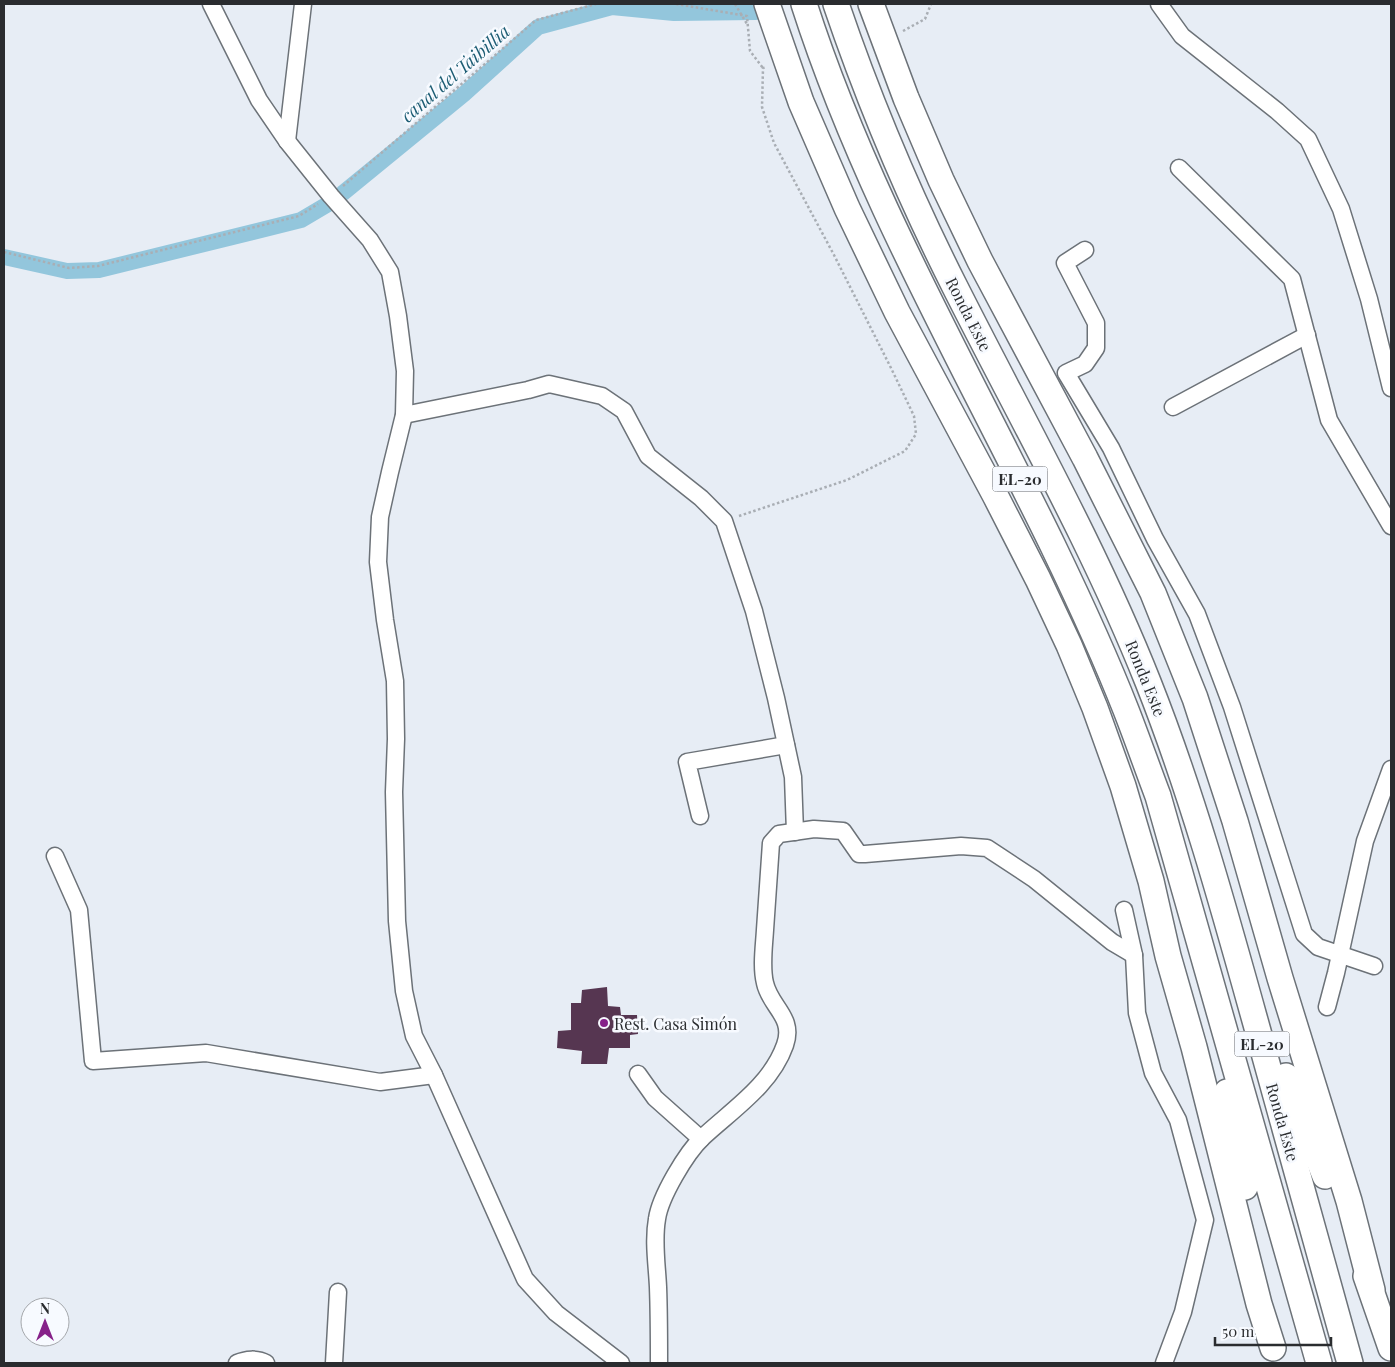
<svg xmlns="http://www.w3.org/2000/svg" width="1395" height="1367" font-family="'Playfair Display',serif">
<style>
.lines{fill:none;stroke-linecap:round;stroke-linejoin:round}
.canal{stroke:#93c6dc;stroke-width:16}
.building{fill:#563651}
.minor-casing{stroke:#6c7278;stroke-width:19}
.highway-casing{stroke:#6c7278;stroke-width:28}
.path{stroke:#a9aeb4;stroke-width:2.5;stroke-dasharray:2.5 2.5;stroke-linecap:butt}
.minor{stroke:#fff;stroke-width:16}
.highway{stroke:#fff;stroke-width:25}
.poi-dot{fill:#862189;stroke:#f7faff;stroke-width:2}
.labels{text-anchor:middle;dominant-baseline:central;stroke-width:5;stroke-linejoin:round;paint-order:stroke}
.shield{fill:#f7faff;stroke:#686a6d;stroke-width:1}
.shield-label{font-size:15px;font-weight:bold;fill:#2a2c2f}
.street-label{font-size:16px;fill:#2a2c2f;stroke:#f7faff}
.poi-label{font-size:16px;fill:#2a2c2f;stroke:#f7faff;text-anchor:start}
.water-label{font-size:18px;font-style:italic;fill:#1d5d74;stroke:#f7faff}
</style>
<rect width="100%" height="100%" fill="#e7edf5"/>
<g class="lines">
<g class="canal">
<path d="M343,193L464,94L538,27L612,7L674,13L756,12"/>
<path d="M4,257L67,271L99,270L301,220L328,204"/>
</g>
</g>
<path class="building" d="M607,987L608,1006L620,1007L621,1015H637L638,1034L630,1035V1048H609L607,1064H581L582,1051L557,1048L558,1031L571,1030V1003H581L582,990Z"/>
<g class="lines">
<g class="minor-casing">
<g id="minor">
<path d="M211,4L259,100L287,141L331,196L370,240L390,272L398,316L405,371L404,415L390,472L380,517L378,562L385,620L395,681L396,739L394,792L397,921L404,991L414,1036L434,1075L525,1279L556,1313L621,1363"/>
<path d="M1159,4L1182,36L1277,111L1308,139L1341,209L1369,299L1391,388"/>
<path d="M287,141L303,4"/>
<path d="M1179,168L1292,279L1329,420L1391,526"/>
<path d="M1085,250L1065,263L1096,323V348L1085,364L1066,373L1111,448L1155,539L1197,614L1232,707L1304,934L1318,947L1374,966"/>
<path d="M1173,407L1307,335"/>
<path d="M404,415L528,390L549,384L602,396L624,411L648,456L701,498L724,521L754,611L776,698L793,777L795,832"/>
<path d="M700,816L687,762L786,745"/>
<path d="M55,856L79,910L93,1061L206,1053L380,1082L434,1075"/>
<path d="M1124,910L1134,955L1137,1013L1153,1073L1178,1120L1205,1220L1183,1312L1164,1363"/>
<path d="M1327,1007L1336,973L1365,841L1391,769"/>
<path d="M638,1074L655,1098L701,1139"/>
<path d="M237,1363C246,1359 257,1358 266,1363"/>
<path d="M334,1363L338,1292"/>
<path d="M659,1363C659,1338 659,1313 658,1287C657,1265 653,1241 657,1219C660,1197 686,1153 703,1137C732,1110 771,1085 785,1045C795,1017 770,1007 765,983C761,967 764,947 765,930C767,901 769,872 771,843L779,834L814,829L843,831L859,854H865L961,846L987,848L1034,879L1112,942L1134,955"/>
</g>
</g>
<g class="highway-casing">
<g id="highway">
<path d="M767,4L801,102L847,208L897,312L995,495L1038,579L1069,645L1095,708L1123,786L1151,881L1168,956L1194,1047L1259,1304L1273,1348"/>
<path d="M804,4C865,194 966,367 1053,546C1079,600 1104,654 1126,710C1137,738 1147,767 1158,796L1319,1363"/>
<path d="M836,4C869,101 909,196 955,287C1021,418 1094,546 1148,682C1192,793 1224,909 1256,1024C1288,1137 1319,1250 1350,1363"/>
<path d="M871,4L906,98L941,180L980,261L1085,458L1153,593L1195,698L1235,821L1280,978L1349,1201L1372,1290"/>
<path d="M1286,1076L1293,1095L1325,1176"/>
<path d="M1227,1092L1245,1187"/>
<path d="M1366,1276L1391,1348"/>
</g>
</g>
<g class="path">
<path d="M676,4L747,16L750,51L763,68"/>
<path d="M735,4L747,24"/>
<path d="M903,31L925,19L931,4"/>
<path d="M343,186L536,20L596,4"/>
<path d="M4,252L69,268L98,266L299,216L318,204"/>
<path d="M739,516L847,480L905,451L916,434L914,416L891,368L834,255L774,143L762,107L763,68L767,67"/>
</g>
<use href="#minor" class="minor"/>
<use href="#highway" class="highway"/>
</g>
<circle class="poi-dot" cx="604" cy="1023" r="5"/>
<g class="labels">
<g class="shield">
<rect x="992.5" y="466.5" width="55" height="25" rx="4"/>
<rect x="1234.5" y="1031.5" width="55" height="25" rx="4"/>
</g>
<g class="shield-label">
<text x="1020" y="479">EL-20</text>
<text x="1262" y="1044">EL-20</text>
</g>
<g class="street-label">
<text transform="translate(969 314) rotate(63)">Ronda Este</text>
<text transform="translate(1146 678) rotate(68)">Ronda Este</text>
<text transform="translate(1283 1122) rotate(74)">Ronda Este</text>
</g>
<g class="poi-label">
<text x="614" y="1023">Rest. Casa Simón</text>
</g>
<g class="water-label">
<text transform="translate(455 73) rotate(-41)">canal del Taibillia</text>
</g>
</g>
<rect width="1395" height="1367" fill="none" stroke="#2a2c2f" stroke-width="10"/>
<g transform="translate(45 1322)"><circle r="24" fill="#f7faff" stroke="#a5a8ac"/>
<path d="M0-4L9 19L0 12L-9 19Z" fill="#862189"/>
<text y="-8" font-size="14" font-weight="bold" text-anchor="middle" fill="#2a2c2f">N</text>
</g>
<path d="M1215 1337v8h116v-8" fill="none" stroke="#2a2c2f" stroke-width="2.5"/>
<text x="1222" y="1337" font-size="15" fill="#2a2c2f" stroke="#f7faff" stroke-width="4" paint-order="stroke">50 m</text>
</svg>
